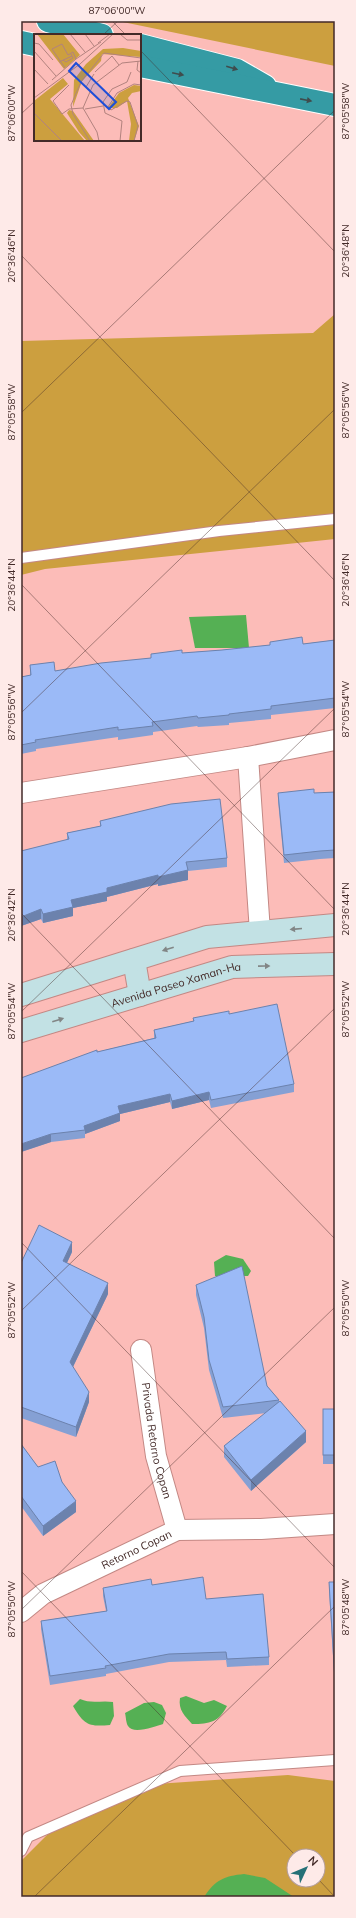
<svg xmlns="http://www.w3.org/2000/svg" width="356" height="1918" font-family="Mulish,sans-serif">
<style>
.green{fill:#cc9f3f;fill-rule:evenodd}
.water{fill:#55b054}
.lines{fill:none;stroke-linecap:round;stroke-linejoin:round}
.lane-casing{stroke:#c38884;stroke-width:12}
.street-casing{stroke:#c38884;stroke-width:22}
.secondary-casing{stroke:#c38884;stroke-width:24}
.highway-casing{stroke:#fff;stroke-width:24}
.lane{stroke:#fff;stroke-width:10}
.street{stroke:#fff;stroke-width:20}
.secondary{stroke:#c2e1e4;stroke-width:22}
.highway{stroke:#359ba4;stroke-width:22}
.wall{fill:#85a0d4}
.shaded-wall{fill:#6c82ad}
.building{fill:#9bbaf7;stroke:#6c82ad}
.oneway{fill:#3f4c4d}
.oneway2{fill:#828686}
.ticks{fill:none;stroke:#432a28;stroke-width:1;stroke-opacity:0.45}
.labels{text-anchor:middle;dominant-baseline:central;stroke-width:3.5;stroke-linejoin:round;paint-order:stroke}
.street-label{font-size:11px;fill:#432a28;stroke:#feeae8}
.inset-road{fill:none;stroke:#b2827e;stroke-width:1}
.view{fill:#1d4ed8;fill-opacity:0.15;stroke:#1d4ed8;stroke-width:2}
.inset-edge{fill:none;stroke:#432a28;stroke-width:2}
.neatline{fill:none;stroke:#432a28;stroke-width:1.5}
.ticks-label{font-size:10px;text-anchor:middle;fill:#432a28}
</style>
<rect width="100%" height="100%" fill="#fcbcb8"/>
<g class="green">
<path d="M118,21H335V66Z"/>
<path d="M335,314V539L45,569L21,575V341L313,333Z"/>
<path d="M288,1775L335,1781V1897H21V1861L67,1815L156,1784ZM294,1856H318V1880H294Z"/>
</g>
<g class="water">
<path d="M246,615L249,648H195L189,617Z"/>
<path d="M226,1255L243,1259L251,1271L248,1276H215L214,1262Z"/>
<path d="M186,1696L204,1703L214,1700L227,1706C219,1722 210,1724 192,1724C185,1716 178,1710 180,1698Z"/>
<path d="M80,1699C91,1704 102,1700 113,1702L114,1716L110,1725C89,1727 84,1725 73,1706Z"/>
<path d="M154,1702L162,1705L166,1713L163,1724C156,1726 133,1735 128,1726C126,1723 126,1717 125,1713L144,1703Z"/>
<path d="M244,1874L265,1878L294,1897H204C215,1880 224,1876 244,1874Z"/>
</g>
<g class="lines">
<g class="lane-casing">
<g id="lane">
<path d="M21,558L219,531L335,519"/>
<path d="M21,1851L28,1837L180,1771L335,1760"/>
</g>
</g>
<g class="street-casing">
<g id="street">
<path d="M248,757L260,932"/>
<path d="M21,793L248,757L335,740"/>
<path id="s1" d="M141,1350L156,1456L177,1530"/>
<path id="s2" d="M21,1612L43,1594L177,1530L261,1529L335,1524"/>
</g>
</g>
<g class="secondary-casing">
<g id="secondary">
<path d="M134,960L140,995"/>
<path d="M21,995L207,937L335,925"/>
<path id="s3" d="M21,1031L232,967L335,964"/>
</g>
</g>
<g class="highway-casing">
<g id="highway">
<path d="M48,21L102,35"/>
<path d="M21,42L35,45"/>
<path d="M140,45L237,70L265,86"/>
<path d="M140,66L335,105"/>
</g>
</g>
<use href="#lane" class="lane"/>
<use href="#street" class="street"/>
<use href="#secondary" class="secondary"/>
<use href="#highway" class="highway"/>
</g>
<g class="wall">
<path d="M335,640V708L271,715V719L229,723V725L198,727L197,726L153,732V735L118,740V737L36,749V751L21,754V677L30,675V665L55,671L151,658V654L182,653L222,650L270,645V642L303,644Z"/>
<path d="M335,792V858L320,859L284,863L278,801V793H314Z"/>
<path d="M100,821L227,858V867L188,871V880L158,886V884L107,897V901L73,908V916L43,923L41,919L21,926L67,839V833L100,826Z"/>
<path d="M229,1014L294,1084V1092L211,1108L209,1100L172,1109L170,1102L120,1114V1121L85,1134V1138L51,1142L21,1152L97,1052L154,1038V1030L193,1021V1018Z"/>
<path d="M72,1252L67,1263L108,1294L73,1367L89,1402L76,1437L21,1418V1263Z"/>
<path d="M196,1285L267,1386L279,1400V1401L306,1442L251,1491L224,1457V1446L266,1413L223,1418L209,1370L204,1328L196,1295Z"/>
<rect x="323" y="1409" width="12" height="55"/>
<path d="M21,1444L38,1467L62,1482L76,1512L43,1536L21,1506Z"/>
<path d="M329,1582H335V1689L329,1591Z"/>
<path d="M152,1585L206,1599L269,1657V1665L227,1667L226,1660L169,1662L106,1674V1676L50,1685L41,1629V1621L106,1611L103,1596V1588Z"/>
</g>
<g class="shaded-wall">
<path d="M188,870V880L158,886V877Z"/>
<path d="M158,875V884L107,897V901L73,908V916L43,923V914L71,900L107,888Z"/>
<path d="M41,909V919L21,926V917Z"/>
<path d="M209,1092V1100L172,1109V1101Z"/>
<path d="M170,1094V1102L120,1114V1121L85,1134V1130L84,1126L118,1106Z"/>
<path d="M51,1134V1142L21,1152V1144Z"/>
<path d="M72,1242V1252L63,1271V1261Z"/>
<path d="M108,1283V1294L70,1373V1362Z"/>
<path d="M89,1392V1402L76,1437V1427Z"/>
<path d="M306,1431V1442L251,1491V1480Z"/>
<path d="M76,1501V1512L43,1536V1526Z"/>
</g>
<g class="building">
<path d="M302,637L303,644L335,640V698L271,706V709L229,714V715L198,718L197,716L152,722L153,726L118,730V727L35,740L36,742L21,745V677L31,675L30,665L54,662L55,671L101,663L151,658V654L182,650V653L222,650L270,645V642Z"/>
<path d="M314,789V793L335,792V850L320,851L284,855L278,793Z"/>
<path d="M220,799L227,858L186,862L188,870L158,877V875L107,888V892L71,900L73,907L43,914L41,909L21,917V851L69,839L67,833L101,826L100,821L171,804Z"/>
<path d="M277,1004L294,1084L211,1100L209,1092L172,1101L170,1094L118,1106L120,1113L84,1126L85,1130L51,1134L21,1144V1078L97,1050V1052L156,1038L154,1030L194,1021L193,1018L229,1011V1014Z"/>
<path d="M39,1225L72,1242L63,1261L108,1283L70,1362L89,1392L76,1427L21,1407V1263Z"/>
<path d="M242,1266L267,1386L279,1400L223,1407L209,1360L204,1317L196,1285Z"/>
<path d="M280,1401L306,1431L251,1480L224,1446Z"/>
<rect x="323" y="1409" width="12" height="46"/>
<path d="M21,1444L38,1467L55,1461L62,1482L76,1501L43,1526L21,1496Z"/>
<path d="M203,1577L206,1599L263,1594L269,1657L227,1659L226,1652L169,1654L105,1666L106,1668L50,1676L41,1621L107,1611L103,1588L151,1579L152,1585Z"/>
<path d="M329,1582H335V1680Z"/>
</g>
<defs><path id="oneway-solid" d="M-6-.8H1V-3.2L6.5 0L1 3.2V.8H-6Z"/></defs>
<g class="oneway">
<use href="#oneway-solid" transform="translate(232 68) rotate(16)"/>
<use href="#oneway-solid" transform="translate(178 74) rotate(12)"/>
<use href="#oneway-solid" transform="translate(306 100) rotate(11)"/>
</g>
<g class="oneway2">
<use href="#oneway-solid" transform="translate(296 929) rotate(175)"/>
<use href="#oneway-solid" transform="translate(168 949) rotate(163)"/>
<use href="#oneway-solid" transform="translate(264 966) rotate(-1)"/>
<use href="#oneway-solid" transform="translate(58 1020) rotate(-17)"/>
</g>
<path class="ticks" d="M112,21L126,35M103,35L118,21M140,50L335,252M21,114L35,101M21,255L335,581M21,413L335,110M21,584L335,910M21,713L335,409M21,913L335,1239M21,1012L335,708M21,1242L335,1568M21,1311L335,1008M21,1571L296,1856M21,1610L335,1307M318,1879L335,1897M34,1897L335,1606"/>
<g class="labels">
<g class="street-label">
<text stroke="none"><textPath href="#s3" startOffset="162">Avenida Paseo Xaman-Ha</textPath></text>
<text stroke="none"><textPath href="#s1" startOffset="92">Privada Retorno Copan</textPath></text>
<text stroke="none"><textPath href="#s2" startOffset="132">Retorno Copan</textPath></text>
</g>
</g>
<g transform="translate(34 34)">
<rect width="107" height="107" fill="#fcbcb8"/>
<path d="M3,0H29L46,21L30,35ZM89,14L107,17V23L68,20L67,27L48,47L39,73L40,46L52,30L69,15ZM29,44L34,50L16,65L51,107H0V67ZM100,51L107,52V57L98,59L94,64L105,92L100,107H95L97,90L93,67L83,74H74L85,59ZM35,76L39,77L60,107H53L45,98L33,79Z" fill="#cc9f3f"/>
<path class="inset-road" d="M36,0L51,18M51,0L60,12M86,0L93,6H107M0,9L5,10L19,26M64,9L76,0M0,17L22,42M29,26L32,28L39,24L38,22M104,27L103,36L107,39M25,28L38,22L37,20M31,34L18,15L28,10L34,21L39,18L42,25M0,35L14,50M61,38L78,22L85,31M18,46L42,25L67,8M35,51L19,67L28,80L35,75L49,74M52,53L60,40M0,64L46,30L79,0M51,75L69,72M0,79L28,107M56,107L39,80L37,71L47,48L70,19L107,24M65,107L63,98L49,74L59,51L88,29L107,27M86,107L88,87L71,79L69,68L78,55L93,48L97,38M100,107L104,92L96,68L93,67L77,76L74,73L83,59L100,50L107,51"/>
<path class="view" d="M42,29L82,68L75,75L35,37Z"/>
<rect width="107" height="107" class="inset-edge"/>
</g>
<rect width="356" height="1918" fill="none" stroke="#feeae8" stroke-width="44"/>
<g transform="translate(306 1868) rotate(46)"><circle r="19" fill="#feeae8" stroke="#b39d9b"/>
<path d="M0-3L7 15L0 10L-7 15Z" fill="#267177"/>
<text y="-6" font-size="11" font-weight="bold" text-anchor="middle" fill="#432a28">N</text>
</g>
<rect x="22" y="22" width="312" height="1874" class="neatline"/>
<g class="ticks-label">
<text x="117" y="14">87°06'00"W</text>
<text transform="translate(345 111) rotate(-90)" y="4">87°05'58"W</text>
<text transform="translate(11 113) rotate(-90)" y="4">87°06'00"W</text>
<text transform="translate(345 251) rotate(-90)" y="4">20°36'48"N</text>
<text transform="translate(11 256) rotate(-90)" y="4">20°36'46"N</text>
<text transform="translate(345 410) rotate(-90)" y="4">87°05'56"W</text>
<text transform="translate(11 412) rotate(-90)" y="4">87°05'58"W</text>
<text transform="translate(345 580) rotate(-90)" y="4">20°36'46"N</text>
<text transform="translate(11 585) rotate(-90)" y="4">20°36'44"N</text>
<text transform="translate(345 709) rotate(-90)" y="4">87°05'54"W</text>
<text transform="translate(11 712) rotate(-90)" y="4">87°05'56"W</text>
<text transform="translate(345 909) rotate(-90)" y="4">20°36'44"N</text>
<text transform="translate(11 915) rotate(-90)" y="4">20°36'42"N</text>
<text transform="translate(345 1009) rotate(-90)" y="4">87°05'52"W</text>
<text transform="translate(11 1011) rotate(-90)" y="4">87°05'54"W</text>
<text transform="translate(345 1308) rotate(-90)" y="4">87°05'50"W</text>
<text transform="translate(11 1310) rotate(-90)" y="4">87°05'52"W</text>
<text transform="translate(345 1607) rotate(-90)" y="4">87°05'48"W</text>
<text transform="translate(11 1609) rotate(-90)" y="4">87°05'50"W</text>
</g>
</svg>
